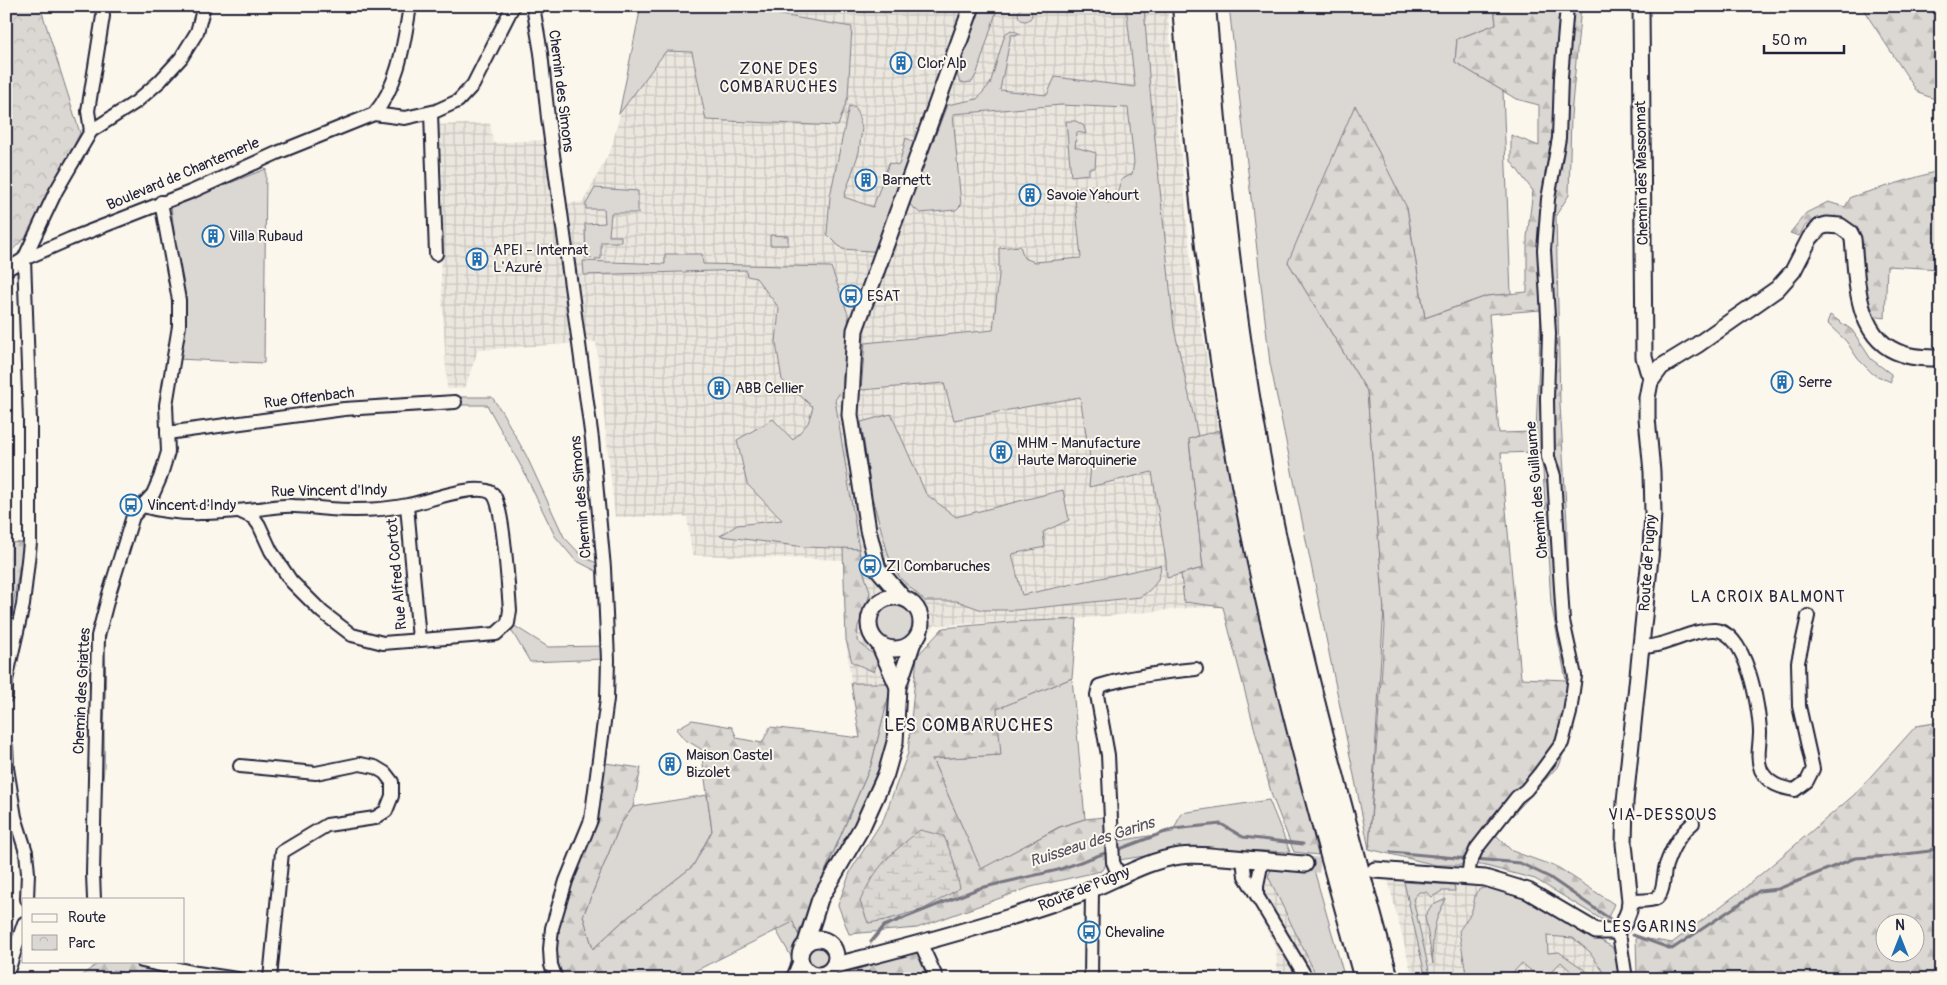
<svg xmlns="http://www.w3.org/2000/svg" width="1947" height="985" font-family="Pangolin,sans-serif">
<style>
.industrial{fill:url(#industrial-grid)}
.grass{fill:#dbd8d3;stroke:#7e7d87}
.forest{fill:url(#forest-firs);stroke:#7e7d87;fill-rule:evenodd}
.wetland{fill:url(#wetland-marsh);stroke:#7e7d87}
.park{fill:url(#park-crowns);stroke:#7e7d87}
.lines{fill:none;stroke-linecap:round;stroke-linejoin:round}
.stream{stroke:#787681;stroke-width:3}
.tertiary-tunnel{stroke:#d0ccc9;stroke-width:15;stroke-dasharray:15 8;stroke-linecap:butt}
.minor-casing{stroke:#22223b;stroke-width:16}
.tertiary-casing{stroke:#22223b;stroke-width:19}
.motorway-casing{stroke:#22223b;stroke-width:26}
.minor{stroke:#fbf7ec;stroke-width:12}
.tertiary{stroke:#fbf7ec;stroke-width:15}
.motorway{stroke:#fbf7ec;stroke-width:22}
.labels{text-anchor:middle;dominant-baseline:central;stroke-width:4;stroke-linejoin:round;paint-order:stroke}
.poi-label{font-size:15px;fill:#22223b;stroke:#fbf7ec;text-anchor:start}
.street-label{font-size:15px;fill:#22223b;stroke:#fbf7ec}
.neighbourhood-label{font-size:16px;letter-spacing:1px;fill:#22223b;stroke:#fbf7ec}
.water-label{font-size:16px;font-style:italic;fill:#545364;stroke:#fbf7ec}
.quarter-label{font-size:18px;letter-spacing:1px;fill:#22223b;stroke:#fbf7ec}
</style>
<defs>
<pattern id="industrial-grid" width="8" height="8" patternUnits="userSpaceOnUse" patternTransform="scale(1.25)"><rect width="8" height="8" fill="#ebe7df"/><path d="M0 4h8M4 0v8" fill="none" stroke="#c9c6c0"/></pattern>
<pattern id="forest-firs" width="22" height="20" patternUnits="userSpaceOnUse" patternTransform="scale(1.25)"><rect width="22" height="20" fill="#dbd8d3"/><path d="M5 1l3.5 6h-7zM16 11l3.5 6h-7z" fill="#bcb9b6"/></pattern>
<pattern id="wetland-marsh" width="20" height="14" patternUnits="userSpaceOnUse" patternTransform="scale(1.25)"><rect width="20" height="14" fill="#dbd8d3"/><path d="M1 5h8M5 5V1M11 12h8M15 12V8" fill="none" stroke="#bcb9b6"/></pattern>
<pattern id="park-crowns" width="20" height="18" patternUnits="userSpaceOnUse" patternTransform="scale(1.25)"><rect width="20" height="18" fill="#dbd8d3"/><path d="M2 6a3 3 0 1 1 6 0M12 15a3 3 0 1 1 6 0" fill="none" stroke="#bcb9b6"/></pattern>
</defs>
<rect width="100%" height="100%" fill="#fbf7ec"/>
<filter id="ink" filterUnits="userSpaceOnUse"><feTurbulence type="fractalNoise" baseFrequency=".02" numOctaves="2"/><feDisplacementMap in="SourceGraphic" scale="10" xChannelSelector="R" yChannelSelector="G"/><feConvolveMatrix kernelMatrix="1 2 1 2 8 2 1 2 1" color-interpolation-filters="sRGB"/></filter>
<g filter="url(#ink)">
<g class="industrial">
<path d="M648,6H1167L1191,265L1246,590L1223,607L1189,608L1077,619L935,625L892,683H851L846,640L843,560L692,555L687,517H615L596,342L478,350L465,388L447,389L433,125L490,123L493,143L542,140L558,136L568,203L583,202L611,149Z"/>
<path d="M1283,867L1314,870L1345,979H1278L1276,947L1236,872Z"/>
<path d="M1387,876L1495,887L1532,900L1565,920L1613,946L1620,960L1622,979H1413Z"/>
</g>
<g class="grass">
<path d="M641,6H727L852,27L848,97L838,126L706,120L692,52L666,51L619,114Z"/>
<path d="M981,6H998L977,73L972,82L964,83L960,82L957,75Z"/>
<path d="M1126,6H1144L1150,90L1174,328L1198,436L1189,440L1203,568L1167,578L1166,561L1152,472L1089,487L1091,464L1080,397L954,420L944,383L861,390L865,343L993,330L999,275V248L1020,246L1024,258L1035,262L1081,258L1074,189L1091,187L1090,197L1109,203L1117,194L1121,180L1132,174L1134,162L1128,108L1061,105L953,114L961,205L956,210L920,213L909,204L947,105L977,99L990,84L1005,34L1011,30L1021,34L1011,35L1000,90L1047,95L1055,77L1135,87Z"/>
<path d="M1229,6H1494L1496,24L1457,39L1455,62L1503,91L1511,294L1487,296L1425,318L1407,208L1288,262L1367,391L1384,607L1369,849L1270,363Z"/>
<circle cx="1025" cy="14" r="7"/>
<path d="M849,106L856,108L862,128L859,152L844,197L873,207L889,163L899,165L906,138L919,144L883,252L842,249L827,234L830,196Z"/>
<path d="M1066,121H1076L1084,126L1086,134L1077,132L1075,147L1096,153L1095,168H1089V174L1071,176Z"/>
<path d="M266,169L264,363L177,359L182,300L171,206Z"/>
<path d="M595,188L638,191V213H611L609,236H621V242H601V259L586,258L585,224L605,223L604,209H586V204Z"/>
<path d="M770,235L788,236V245H770Z"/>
<path d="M665,254H702L703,264L831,267L848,314L849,329L843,372V388L835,400L859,549L805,547L720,536L737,525L782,520L747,484L737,440L773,419L793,440L808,423L813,407L782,380L776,343L779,308L756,278L747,276L746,270L584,275L583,261L665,264Z"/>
<path d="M461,397H492L502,412L526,455L564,537L583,557L599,564L600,573L575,560L555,536L522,468L487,405H460Z"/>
<path d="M891,414L926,494L956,517L1063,490L1069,520L1043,532L1045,547L1012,554L1022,595L1161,565C1160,581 1154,588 1140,597L1017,610H982L957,601H925L901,579L891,564L872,497L861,422Z"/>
<circle cx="895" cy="623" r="20"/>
<path d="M513,625L548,647L605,646V659L530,662L510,628Z"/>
<path d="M102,637C108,666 105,696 104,726C104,750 106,777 99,800Z"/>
<path d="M1072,678L1085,819L1059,827L981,870L932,759L1000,755L996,709Z"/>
<path d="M892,683C892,698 893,715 891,730C883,779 852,831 825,872L871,765Z"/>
<path d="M707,795L712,831L693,866L622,922L593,949L583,916L620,825L633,807Z"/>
<path d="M1269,800L1290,852L1195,848L1119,860L1118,841L1173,832L1181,813Z"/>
<path d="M1283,867L1314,870L1345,979H1318L1268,876L1272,868Z"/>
<path d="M1404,882L1454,885L1455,891H1442L1432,897L1426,892H1419L1413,899L1431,979H1426Z"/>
<path d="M1493,887L1531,900L1612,947L1618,961L1620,978L1608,979L1590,952L1573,938L1547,936L1548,953L1559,952L1595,977L1593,979H1579L1561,962L1548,975L1537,976L1522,963L1507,979H1467L1459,931C1463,924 1470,917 1472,910C1477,894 1471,888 1493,887Z"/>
<path d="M1446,899C1432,925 1432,936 1433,964L1425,916L1431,906Z"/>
<path d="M793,921L799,936H802L792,958L776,930Z"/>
<circle cx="819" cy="957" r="11"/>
</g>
<g class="forest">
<path d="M1494,6H1581L1571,116L1569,195L1556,215L1560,404L1567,523V614L1578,703L1560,764L1495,834L1512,851L1559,868L1614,904L1606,922L1535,879L1482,865H1436L1369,849L1385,625L1367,391L1288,262L1355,105L1407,208L1425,318L1487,296L1527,292V237L1533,191L1511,161V135L1539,146V105L1516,99L1455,62L1457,39L1496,24ZM1541,310L1536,432L1499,433L1489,314ZM1540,452L1543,470L1551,603L1566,680L1521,678L1501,453Z"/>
<path d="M1861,6H1941V101L1918,93Z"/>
<path d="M1941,170V269L1887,266L1885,318L1870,316L1860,258L1857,228C1843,222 1819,213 1806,225C1803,228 1801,233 1799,236L1790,233L1806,213L1828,202L1845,207L1851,197Z"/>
<path d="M1830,315L1852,330L1871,359L1891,374V382L1873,374L1858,359L1846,341L1827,323Z"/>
<path d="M1219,430L1318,855L1294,852L1272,796L1223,607L1184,602L1181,574L1203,568L1189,439Z"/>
<path d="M6,542L24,543L6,644Z"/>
<path d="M843,548L859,549L862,567L870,592L866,609L858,626L857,641L878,658L874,672L852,662L846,640Z"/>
<path d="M1077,619L1072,678L997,709L1001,755L932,759L981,869L1060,827L1085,819L1104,817L1107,863L1101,871L1031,887L917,928L849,934L838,905L851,870L884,818L908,753L917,656L943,628L1010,622Z"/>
<path d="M851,683H892L871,765L798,934L793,922L679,979H562L555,967L558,920L596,817L605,763L641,768L633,807L620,825L583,916L593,949L622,922L693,866L712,831L701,749L684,739L676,729L692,720L732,727L737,738L762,743L770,727L860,738Z"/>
<path d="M1941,722V979H1742L1725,976L1721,979H1691L1669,970L1637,975L1636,937L1672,943L1741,891L1854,795L1916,726ZM1884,922H1914V952H1884Z"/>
<path d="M916,951L928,979H826Z"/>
<path d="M101,961H130L164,974L161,979H147L113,970L103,979H77Z"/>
</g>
<path class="wetland" d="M920,830L944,836L953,859L960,888L924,909L886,920L868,923L860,901C877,865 890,854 920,830Z"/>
<path class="park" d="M6,6H40L80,133L33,230L6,256Z"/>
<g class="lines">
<g class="stream">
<path d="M1924,6L1939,14L1941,24"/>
<path d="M1941,26L1935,57L1941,64"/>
<path d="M1117,850L1173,829L1221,824L1243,837L1303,844"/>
<path d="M1391,852L1468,859"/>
<path d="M1475,859L1520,863L1549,877L1610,919"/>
<path d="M1633,935L1672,949L1759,891L1778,889L1855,858L1890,856L1930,851L1941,844"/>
<path d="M871,942L884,926L980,888L1058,870L1108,852"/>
<path d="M881,979L887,977L888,979"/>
</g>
<path class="tertiary-tunnel" d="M1305,864L1343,867"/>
<g class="minor-casing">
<g id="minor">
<path d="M533,6L541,53L548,118L592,439L604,568L608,660L607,699L591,820L566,881L552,928L550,949L551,965L556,979"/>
<path d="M431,113L436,254"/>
<path d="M374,114L405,118L436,111L458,101L473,85L513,6"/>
<path d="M91,131L88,111L103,16L102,6"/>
<path d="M6,270L24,259L70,239L193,191L277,153L374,114C399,85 404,42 410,6"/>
<path d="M167,433L344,409L455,402"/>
<path d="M143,506C180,517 219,513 257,509C269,508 282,505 294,506C306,506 317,508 329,509C354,511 383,510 408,505C426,502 479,481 493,494C504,506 508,589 510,610L508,623L496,634L383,643L352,635L322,612L291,581L271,551L259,525L254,518L239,511"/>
<path d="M407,506L419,639"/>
<path d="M1641,647C1667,647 1691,629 1715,630C1747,632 1759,707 1760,732C1760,745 1756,757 1761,770C1768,784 1781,788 1795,790L1807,781L1813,769L1799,706L1798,662L1808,616"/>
<path d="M6,696V680L23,605L30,543V420L24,259L56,191L91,131L136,102L160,81L181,58L197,32L204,6"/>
<path d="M6,747L7,768L15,817L26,852L28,873L27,899"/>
<path d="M240,766L316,773L360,764L375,767L385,773L392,782V796L386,811L375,818L327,825L282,852L270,979"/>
<path d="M1243,859L1245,876L1307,979"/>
<path d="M1119,876L1113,862L1108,755L1097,695L1099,686C1131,676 1163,672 1196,669"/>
<path d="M1468,877L1470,863L1477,848L1517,797L1526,790L1540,773L1562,743L1570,713L1575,676L1563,621L1554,476L1548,457L1547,399L1549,333L1544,250L1548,199L1559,138L1561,77L1567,6"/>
<path d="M1257,894V885L1262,861"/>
<path d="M94,899L93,874L98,636L109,594L133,516L153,494L160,478L168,452L166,405L179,326V300L161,202"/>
<path d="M1630,901C1637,900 1650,902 1657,898C1665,891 1663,874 1666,865C1672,848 1679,835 1693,823"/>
<path d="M1615,930L1620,940L1626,979"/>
<path d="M921,944L937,979"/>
<path d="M142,961L197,973L237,979"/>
<path d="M824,974L826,979"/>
<path d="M6,977L24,923"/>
<path d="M1091,979L1092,889"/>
</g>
</g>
<g class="tertiary-casing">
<g id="tertiary">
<path d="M1641,6L1644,357L1648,371L1653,376"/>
<circle cx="895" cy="623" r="26"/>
<path d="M903,598L878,569L868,530L850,415L855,330L972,6"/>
<path d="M879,644L898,687"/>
<path d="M1375,870L1485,878L1528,891L1596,931H1611L1619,928L1624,923L1629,910L1630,901L1624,844L1625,802L1651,548L1653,513L1652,472L1647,418V398L1650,382L1661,367L1697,345L1777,289L1793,271L1810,238L1820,227L1827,225L1840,226L1850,233L1853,239C1857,279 1855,340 1903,354C1914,358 1928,358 1941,358"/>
<circle cx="818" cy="957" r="18"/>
<path d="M806,943L820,899L862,827L886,774L895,742L898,687L913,642"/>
<path d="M833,967L844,963C923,943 1000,922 1077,895C1112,883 1143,861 1180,856C1193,854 1208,856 1222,857C1249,859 1277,862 1305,864"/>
<path d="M794,979L801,962"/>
</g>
</g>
<g class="motorway-casing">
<g id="motorway">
<path d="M1184,6C1196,154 1210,301 1236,446C1268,626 1317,803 1366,979"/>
<path d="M1204,6C1216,150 1229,294 1255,437C1288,620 1338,799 1387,979"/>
</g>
</g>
<use href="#minor" class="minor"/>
<use href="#tertiary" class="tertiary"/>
<use href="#motorway" class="motorway"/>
</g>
</g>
<defs>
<g id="building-ring" transform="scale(1.125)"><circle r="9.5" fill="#fbf7ec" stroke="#1f6fb2" stroke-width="1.5"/><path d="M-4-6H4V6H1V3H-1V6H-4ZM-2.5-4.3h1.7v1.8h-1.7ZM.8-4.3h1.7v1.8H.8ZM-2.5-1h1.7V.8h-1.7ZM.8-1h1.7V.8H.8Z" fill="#1f6fb2"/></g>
<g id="bus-ring" transform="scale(1.125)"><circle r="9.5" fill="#fbf7ec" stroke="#1f6fb2" stroke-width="1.5"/><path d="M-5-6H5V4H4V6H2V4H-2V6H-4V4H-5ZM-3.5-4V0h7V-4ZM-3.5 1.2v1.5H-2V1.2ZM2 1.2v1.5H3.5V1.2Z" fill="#1f6fb2"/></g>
</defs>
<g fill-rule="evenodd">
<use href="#building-ring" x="901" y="63"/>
<use href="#building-ring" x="866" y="180"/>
<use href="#building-ring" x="1030" y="195"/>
<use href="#building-ring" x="213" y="236"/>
<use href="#building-ring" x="477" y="259"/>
<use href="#bus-ring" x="851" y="296"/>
<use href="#building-ring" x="1782" y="382"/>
<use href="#building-ring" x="719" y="388"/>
<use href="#building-ring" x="1001" y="452"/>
<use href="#bus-ring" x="131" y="505"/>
<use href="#bus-ring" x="870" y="566"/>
<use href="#building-ring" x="670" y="764"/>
<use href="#bus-ring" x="1089" y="932"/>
</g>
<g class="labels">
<g class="poi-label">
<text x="917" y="63">Clor'Alp</text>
<text x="882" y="180">Barnett</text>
<text x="1046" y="195">Savoie Yahourt</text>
<text x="229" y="236">Villa Rubaud</text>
<text x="493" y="250">APEI - Internat<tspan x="493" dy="17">L'Azuré</tspan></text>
<text x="867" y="296">ESAT</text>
<text x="1798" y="382">Serre</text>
<text x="735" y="388">ABB Cellier</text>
<text x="1017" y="443">MHM - Manufacture<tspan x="1017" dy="17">Haute Maroquinerie</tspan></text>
<text x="147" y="505">Vincent d'Indy</text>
<text x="886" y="566">ZI Combaruches</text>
<text x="686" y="755">Maison Castel<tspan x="686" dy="17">Bizolet</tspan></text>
<text x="1105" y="932">Chevaline</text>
</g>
<g class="street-label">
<text transform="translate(561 91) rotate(83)">Chemin des Simons</text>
<text transform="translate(1642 173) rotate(-91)">Chemin des Massonnat</text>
<text transform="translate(183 174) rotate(-23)">Boulevard de Chantemerle</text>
<text transform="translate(309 398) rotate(-7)">Rue Offenbach</text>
<text transform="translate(1537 490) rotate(-95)">Chemin des Guillaume</text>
<text transform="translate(329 491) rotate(-1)">Rue Vincent d'Indy</text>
<text transform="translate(581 497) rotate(-95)">Chemin des Simons</text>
<text transform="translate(1648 563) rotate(-86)">Route de Pugny</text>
<text transform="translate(397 574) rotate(-95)">Rue Alfred Cortot</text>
<text transform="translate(82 691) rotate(-87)">Chemin des Griattes</text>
<text transform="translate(1084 889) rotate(-22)">Route de Pugny</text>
</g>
<g class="neighbourhood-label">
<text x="779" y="69">ZONE DES<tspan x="779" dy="18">COMBARUCHES</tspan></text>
<text x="1768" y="597">LA CROIX BALMONT</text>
<text x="1663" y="815">VIA-DESSOUS</text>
<text x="1650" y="927">LES GARINS</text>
</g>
<g class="water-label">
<text transform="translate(1092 842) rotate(-18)">Ruisseau des Garins</text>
</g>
<g class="quarter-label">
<text x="969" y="725">LES COMBARUCHES</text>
</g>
</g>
<rect width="1947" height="985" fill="none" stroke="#fbf7ec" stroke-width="25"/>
<rect x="12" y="12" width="1922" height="960" fill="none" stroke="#22223b" stroke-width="2" filter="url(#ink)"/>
<rect x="22" y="898" width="162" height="65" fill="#fbf7ec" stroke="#a4a2a5"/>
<rect x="32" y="914" width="25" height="8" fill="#fbf7ec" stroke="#a4a2a5"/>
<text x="68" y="922" font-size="15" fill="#22223b">Route</text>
<rect x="32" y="935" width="25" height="15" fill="url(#park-crowns)" stroke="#a4a2a5"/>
<text x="68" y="948" font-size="15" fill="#22223b">Parc</text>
<g transform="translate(1900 938)"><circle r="24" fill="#fbf7ec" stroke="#a4a2a5"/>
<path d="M0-4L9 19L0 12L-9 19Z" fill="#1f6fb2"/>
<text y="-8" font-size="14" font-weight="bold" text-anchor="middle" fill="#22223b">N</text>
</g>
<path d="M1764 45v8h80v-8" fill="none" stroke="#22223b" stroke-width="2.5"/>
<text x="1772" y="45" font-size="15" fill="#22223b" stroke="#fbf7ec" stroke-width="4" paint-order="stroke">50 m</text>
</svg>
